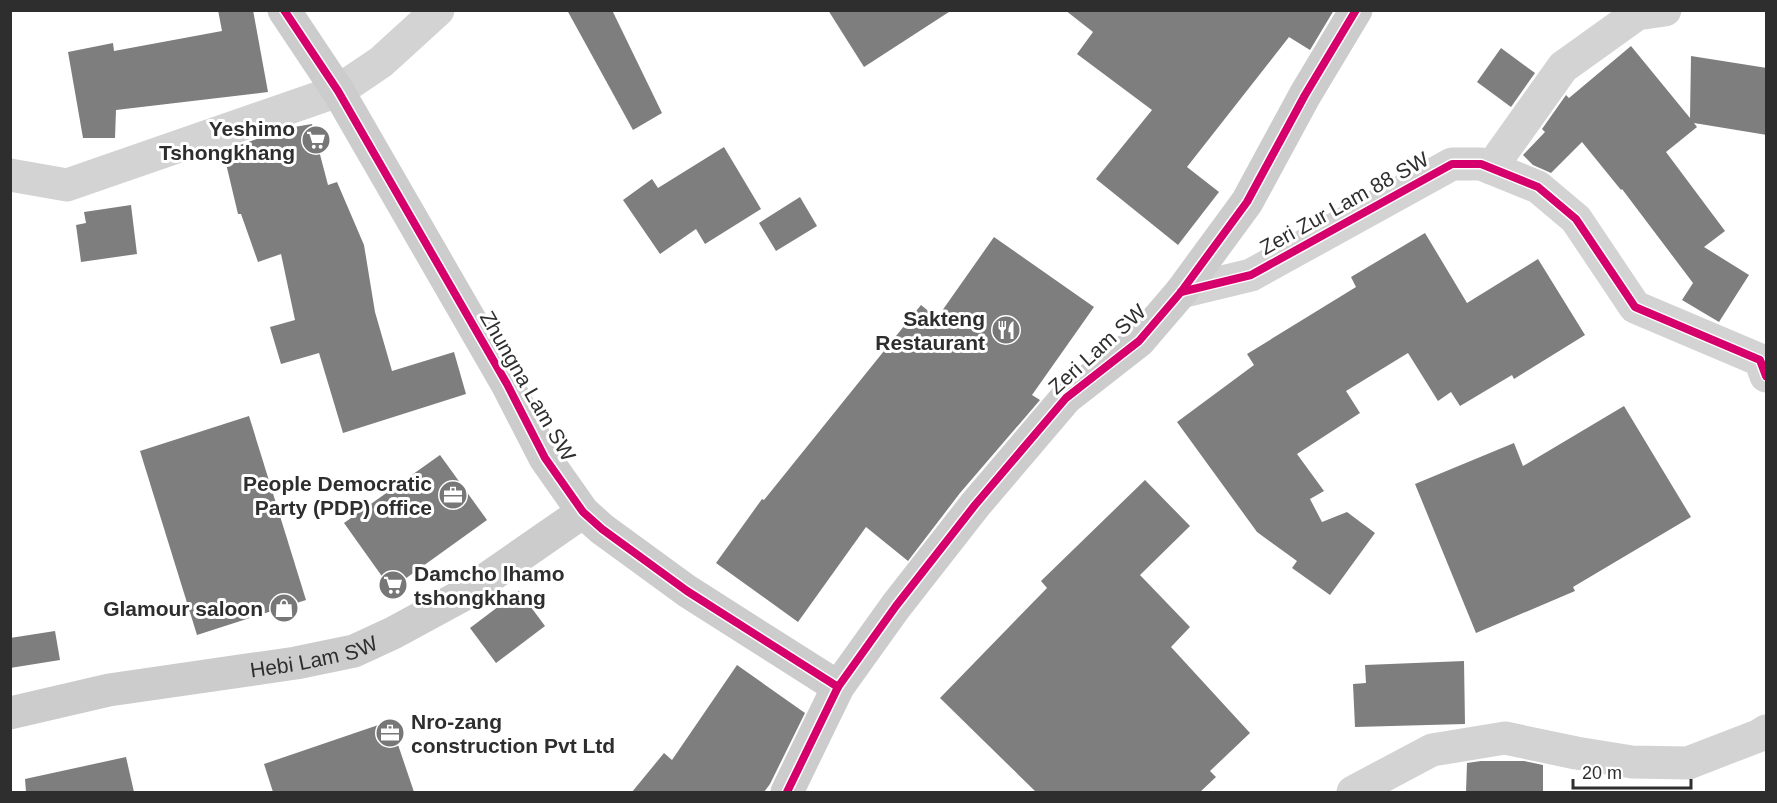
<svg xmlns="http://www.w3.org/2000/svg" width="1777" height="803" font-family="Helvetica,sans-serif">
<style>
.building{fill:#7e7e7e}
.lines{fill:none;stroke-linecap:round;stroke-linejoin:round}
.street{stroke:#d3d3d3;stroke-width:33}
.secondary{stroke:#ccc;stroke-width:33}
.cycleway-casing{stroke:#fff;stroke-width:11}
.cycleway{stroke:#d6006c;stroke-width:8}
.labels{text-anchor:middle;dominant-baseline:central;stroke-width:6;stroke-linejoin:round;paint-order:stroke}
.poi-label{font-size:21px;font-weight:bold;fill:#2e2e2e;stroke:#fff;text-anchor:end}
.street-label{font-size:21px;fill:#2e2e2e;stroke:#fff}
</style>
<rect width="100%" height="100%" fill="#fff"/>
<g class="building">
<path d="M218,10H253L268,92L116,110L115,138H83L68,52L113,43L114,51L222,31Z"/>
<path d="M567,10H612L662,113L633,130Z"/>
<path d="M828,10H952L864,67Z"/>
<path d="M1065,10H1334L1310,50L1289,37L1187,167L1219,192L1178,245L1096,179L1152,110L1077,54L1093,32Z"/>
<path d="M1631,46L1690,118L1691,56L1767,68V135L1694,123L1697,127L1666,152L1725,231L1704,247L1749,275L1719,322L1682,300L1693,283L1622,189L1621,190L1582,142L1551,173L1533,165L1523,155L1545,132L1542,129L1566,95L1569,98Z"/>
<path d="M1501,48L1535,73L1511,107L1477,82Z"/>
<path d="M312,124L328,185L337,182L364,245L375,312L392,371L454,352L466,394L343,433L319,353L281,364L270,327L295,320L281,254L258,262L241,214H238L223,151L288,128Z"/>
<path d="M724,147L761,209L705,244L696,229L660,254L623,200L652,179L658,188Z"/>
<path d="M800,197L817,226L776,251L759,223Z"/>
<path d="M131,205L137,254L81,262L76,225L86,223L84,212Z"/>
<path d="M1425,233L1467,303L1538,259L1585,335L1514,379L1512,375L1460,406L1451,392L1438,401L1408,353L1346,391L1360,413L1297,454L1324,491L1310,499L1322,522L1347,512L1375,533L1330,595L1292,568L1297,561L1257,532L1177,422L1254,365L1247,354L1356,287L1351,277Z"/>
<path d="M994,237L1094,307L1032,395L1040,400L960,493L908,561L866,527L798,622L716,563L762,499L764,500L921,305L937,318Z"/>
<path d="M1624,406L1691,517L1573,587L1575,591L1476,633L1415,484L1514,443L1523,466Z"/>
<path d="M249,416L306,600L197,635L140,451Z"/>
<path d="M440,455L487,520L391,589L344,523Z"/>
<path d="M1145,480L1190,526L1140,575L1190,627L1171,647L1250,733L1210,771L1216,777L1200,792H1036L940,698L1047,588L1041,581Z"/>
<path d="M519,591L545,626L496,663L470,628Z"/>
<path d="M55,631L60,660L10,668V638Z"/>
<path d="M1464,661L1465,724L1355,727L1353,684L1366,683L1365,665Z"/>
<path d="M737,665L805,713L770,784L764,792H632L664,753L672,760Z"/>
<path d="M390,721L414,792H273L264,764Z"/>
<path d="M126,757L134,792H26L25,779Z"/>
<path d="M1481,761H1524L1543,765V792H1466L1467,763Z"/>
</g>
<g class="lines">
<g class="street">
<path d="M1491,168L1563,67L1637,14L1665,10"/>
<path d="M10,175L67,185L338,91L381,62L438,10"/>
<path d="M1181,292L1251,275L1452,164H1481L1538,187L1576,219L1635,307L1760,360L1766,376"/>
<path d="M1353,792L1432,750L1505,738L1576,753L1632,762L1688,763L1758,736L1766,731"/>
</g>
<g class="secondary">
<path d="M284,10L338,91L507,384L545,458L583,512L602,529L687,591L838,687"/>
<path id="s1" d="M10,713L109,690L296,663L354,651L393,633L463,595L583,512"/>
<path d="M787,792L838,687L896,606L975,505L1066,398L1139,341L1181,292L1247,202L1305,95L1356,10"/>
</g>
<g class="cycleway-casing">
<g id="cycleway">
<path d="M284,10L338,91L507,384L545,458L583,512L602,529L687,591L838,687"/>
<path d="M1181,292L1251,275L1452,164H1481L1538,187L1576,219L1635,307L1760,360L1766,376"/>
<path d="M787,792L838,687L896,606L975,505L1066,398L1139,341L1181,292L1247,202L1305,95L1356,10"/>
</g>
</g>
<use href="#cycleway" class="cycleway"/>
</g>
<defs>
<g id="supermarket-disc" transform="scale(1.5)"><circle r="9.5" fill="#777" stroke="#fff"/><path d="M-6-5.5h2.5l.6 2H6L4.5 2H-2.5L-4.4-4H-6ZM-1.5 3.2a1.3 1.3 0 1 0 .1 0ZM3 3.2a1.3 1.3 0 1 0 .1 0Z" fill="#fff"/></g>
<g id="restaurant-disc" transform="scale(1.5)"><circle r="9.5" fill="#777" stroke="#fff"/><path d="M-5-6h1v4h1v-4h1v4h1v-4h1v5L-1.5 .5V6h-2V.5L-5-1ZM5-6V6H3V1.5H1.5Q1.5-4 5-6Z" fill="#fff"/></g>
<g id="office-disc" transform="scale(1.5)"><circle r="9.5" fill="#777" stroke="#fff"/><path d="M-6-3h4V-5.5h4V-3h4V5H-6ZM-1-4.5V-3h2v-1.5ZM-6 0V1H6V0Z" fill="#fff"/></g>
<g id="shop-disc" transform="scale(1.5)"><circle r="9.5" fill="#777" stroke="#fff"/><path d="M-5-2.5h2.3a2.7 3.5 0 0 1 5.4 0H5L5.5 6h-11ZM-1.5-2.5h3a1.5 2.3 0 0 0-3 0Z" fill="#fff"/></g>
</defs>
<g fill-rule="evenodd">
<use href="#supermarket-disc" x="316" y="140"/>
<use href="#restaurant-disc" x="1006" y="330"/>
<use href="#office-disc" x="453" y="495"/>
<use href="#supermarket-disc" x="393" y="585"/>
<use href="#shop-disc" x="284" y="608"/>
<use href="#office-disc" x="390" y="733"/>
</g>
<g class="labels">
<g class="poi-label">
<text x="295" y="128">Yeshimo<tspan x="295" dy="24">Tshongkhang</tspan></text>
<text x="985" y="318">Sakteng<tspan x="985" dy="24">Restaurant</tspan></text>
<text x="432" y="483">People Democratic<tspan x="432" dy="24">Party (PDP) office</tspan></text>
<text x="414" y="573" text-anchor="start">Damcho lhamo<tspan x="414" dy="24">tshongkhang</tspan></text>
<text x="263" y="608">Glamour saloon</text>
<text x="411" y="721" text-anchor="start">Nro-zang<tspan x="411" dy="24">construction Pvt Ltd</tspan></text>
</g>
<g class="street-label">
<text transform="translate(1344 203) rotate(-29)">Zeri Zur Lam 88 SW</text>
<text transform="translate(1097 349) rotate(-42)">Zeri Lam SW</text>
<text transform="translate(528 386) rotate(60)">Zhungna Lam SW</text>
<text stroke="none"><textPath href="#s1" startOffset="309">Hebi Lam SW</textPath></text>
</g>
</g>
<rect width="1777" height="803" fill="none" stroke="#2e2e2e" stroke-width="24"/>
<path d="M1573 779v9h118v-9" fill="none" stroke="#2e2e2e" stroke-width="3"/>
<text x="1582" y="779" font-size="18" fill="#2e2e2e" stroke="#ffffff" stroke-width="4.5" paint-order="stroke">20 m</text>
</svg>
